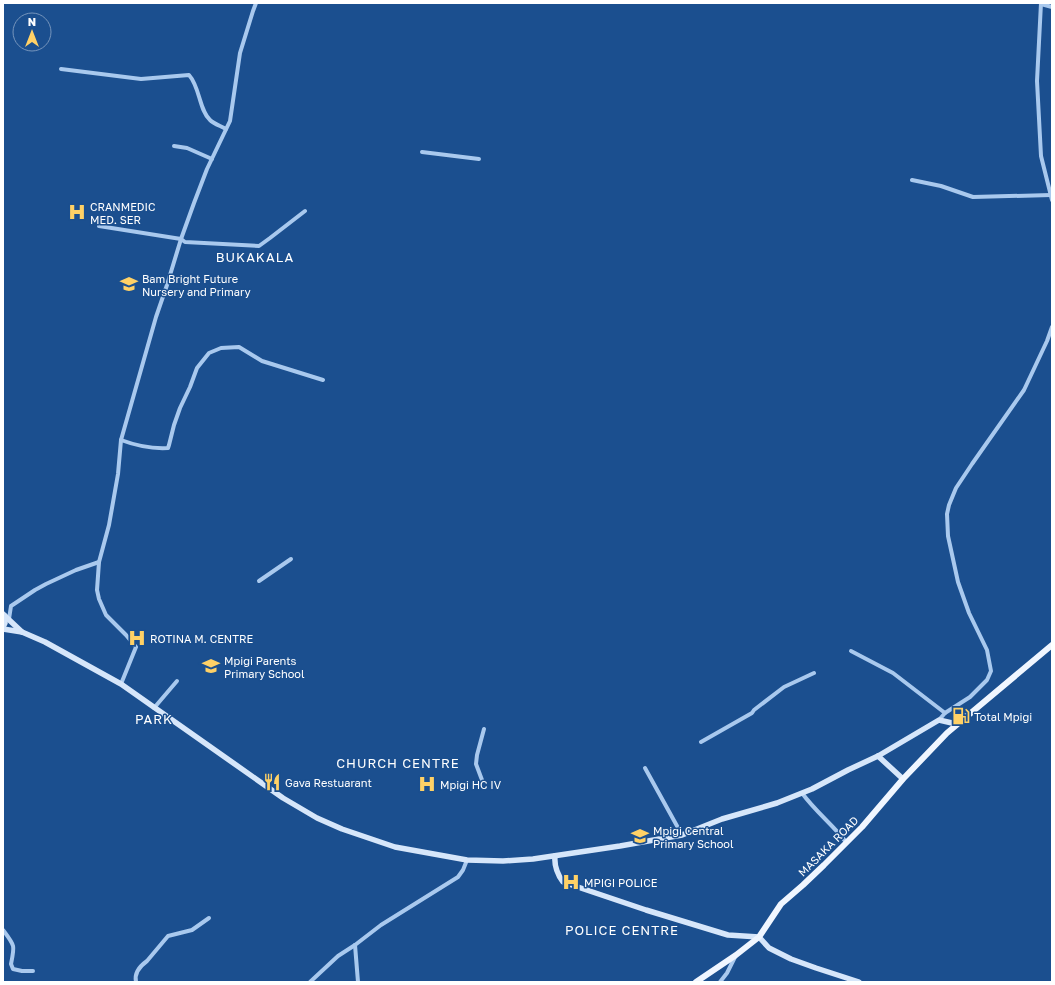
<svg xmlns="http://www.w3.org/2000/svg" width="1055" height="985" font-family="'Golos Text',sans-serif">
<style>
.lines{fill:none;stroke-linecap:round;stroke-linejoin:round}
.minor{stroke:#a9c9ee;stroke-width:4}
.secondary{stroke:#d6e6fa;stroke-width:5.5}
.primary{stroke:#f0f6ff;stroke-width:6}
.labels{text-anchor:middle;dominant-baseline:central;stroke-width:3;stroke-linejoin:round;paint-order:stroke}
.poi-label{font-size:11px;fill:#fff;stroke:#1b4f8f;text-anchor:start}
.street-label{font-size:11px;fill:#fff;stroke:#1b4f8f}
.quarter-label{font-size:13px;letter-spacing:1px;fill:#fff;stroke:#1b4f8f}
</style>
<rect width="100%" height="100%" fill="#1b4f8f"/>
<g class="lines">
<g class="minor">
<path d="M1041,3L1037,81L1041,156L1052,200"/>
<path d="M1041,4L1052,7"/>
<path d="M61,69L141,79L189,75C200,87 199,110 210,120C214,124 221,126 226,129"/>
<path d="M174,146L187,148L212,159"/>
<path d="M422,152L479,159"/>
<path d="M912,180L941,186L973,197L1051,195"/>
<path d="M99,226L181,239L185,242L259,246L270,238L305,211"/>
<path d="M121,440C137,446 151,449 168,448L169,445L174,425L180,408L190,387L197,368L209,353L221,348L239,347L262,361L323,380"/>
<path d="M259,581L291,559"/>
<path d="M9,619L11,606L35,590L46,584L76,570L99,562"/>
<path d="M851,651L893,673L945,713"/>
<path d="M121,684L136,647L126,635L106,615L99,599L97,590L99,562L109,525L118,474L121,440L156,317L167,285L181,239L194,203L207,169L230,121L240,53L253,11L256,3"/>
<path d="M154,708L177,681"/>
<path d="M939,720L945,713L970,697L987,680L991,671L987,650L969,613L958,582L948,536L947,514L949,505L956,488L972,464L1024,390L1047,341L1052,327"/>
<path d="M701,742L752,713L754,710L784,687L814,673"/>
<path d="M645,768L682,835"/>
<path d="M482,780L476,764L477,755L484,729"/>
<path d="M802,793C815,811 833,825 846,842"/>
<path d="M3,930C15,946 15,945 11,964L13,969L22,971H33"/>
<path d="M355,945L358,982"/>
<path d="M136,982C134,973 140,966 147,961L168,936L192,930L209,918"/>
<path d="M310,982L338,956L355,945L381,925L458,877L463,870L467,860"/>
<path d="M720,982L727,973L735,957"/>
</g>
<g class="secondary">
<path d="M5,616L22,632"/>
<path d="M3,627L5,623V616L3,614"/>
<path d="M3,629L22,632L45,642L121,684L283,798L317,818L342,829L395,847L467,860L503,861L533,859L620,846L682,835L722,819L777,803L812,789L848,770L878,756L939,720L952,723L964,716"/>
<path d="M878,756L903,779"/>
<path d="M555,856C554,866 558,875 563,882L646,910L728,935L759,937L769,948L791,959L816,968L859,982"/>
</g>
<path class="primary" d="M696,982L736,955L759,937L781,904L803,885L824,865L862,827L903,779L947,733L1052,645"/>
</g>
<defs>
<g id="hospital-bare" transform="scale(1.38)"><path d="M-5-5h3v3.5h4V-5h3V5h-3V1.5h-4V5h-3Z" fill="#ffd166" stroke="#1b4f8f" stroke-width="2.5" paint-order="stroke"/></g>
<g id="school-bare" transform="scale(1.38)"><path d="M0-5L7-2L0 1L-7-2ZM-4 1L0 2.5L4 1V4Q0 6-4 4Z" fill="#ffd166" stroke="#1b4f8f" stroke-width="2.5" paint-order="stroke"/></g>
<g id="fuel-bare" transform="scale(1.38)"><path d="M-5.5-6h7V0h2V4h1.3V-2.5L3-4.5l.8-.8L6-3V5H2.5V1h-1V6h-7ZM-4.2-4.7v3.2H.2V-4.7Z" fill="#ffd166" stroke="#1b4f8f" stroke-width="2.5" paint-order="stroke"/></g>
<g id="restaurant-bare" transform="scale(1.38)"><path d="M-5-6h1v4h1v-4h1v4h1v-4h1v5L-1.5 .5V6h-2V.5L-5-1ZM5-6V6H3V1.5H1.5Q1.5-4 5-6Z" fill="#ffd166" stroke="#1b4f8f" stroke-width="2.5" paint-order="stroke"/></g>
</defs>
<g fill-rule="evenodd">
<use href="#hospital-bare" x="77" y="212"/>
<use href="#school-bare" x="129" y="284"/>
<use href="#hospital-bare" x="137" y="638"/>
<use href="#school-bare" x="211" y="666"/>
<use href="#fuel-bare" x="961" y="716"/>
<use href="#restaurant-bare" x="272" y="782"/>
<use href="#hospital-bare" x="427" y="784"/>
<use href="#school-bare" x="640" y="836"/>
<use href="#hospital-bare" x="571" y="882"/>
</g>
<g class="labels">
<g class="poi-label">
<text x="90" y="206">CRANMEDIC<tspan x="90" dy="13">MED. SER</tspan></text>
<text x="142" y="278">Bam Bright Future<tspan x="142" dy="13">Nursery and Primary</tspan></text>
<text x="150" y="638">ROTINA M. CENTRE</text>
<text x="224" y="660">Mpigi Parents<tspan x="224" dy="13">Primary School</tspan></text>
<text x="974" y="716">Total Mpigi</text>
<text x="285" y="782">Gava Restuarant</text>
<text x="440" y="784">Mpigi HC IV</text>
<text x="653" y="830">Mpigi Central<tspan x="653" dy="13">Primary School</tspan></text>
<text x="584" y="882">MPIGI POLICE</text>
</g>
<g class="street-label">
<text transform="translate(828 846) rotate(-45)">MASAKA ROAD</text>
</g>
<g class="quarter-label">
<text x="255" y="257">BUKAKALA</text>
<text x="154" y="719">PARK</text>
<text x="398" y="763">CHURCH CENTRE</text>
<text x="622" y="930">POLICE CENTRE</text>
</g>
</g>
<rect width="1055" height="985" fill="none" stroke="#ffffff" stroke-width="8"/>
<g transform="translate(32 32)"><circle r="19" fill="#1b4f8f" stroke="#7695bc"/>
<path d="M0-3L7 15L0 10L-7 15Z" fill="#ffd166"/>
<text y="-6" font-size="11" font-weight="bold" text-anchor="middle" fill="#ffffff">N</text>
</g>
</svg>
